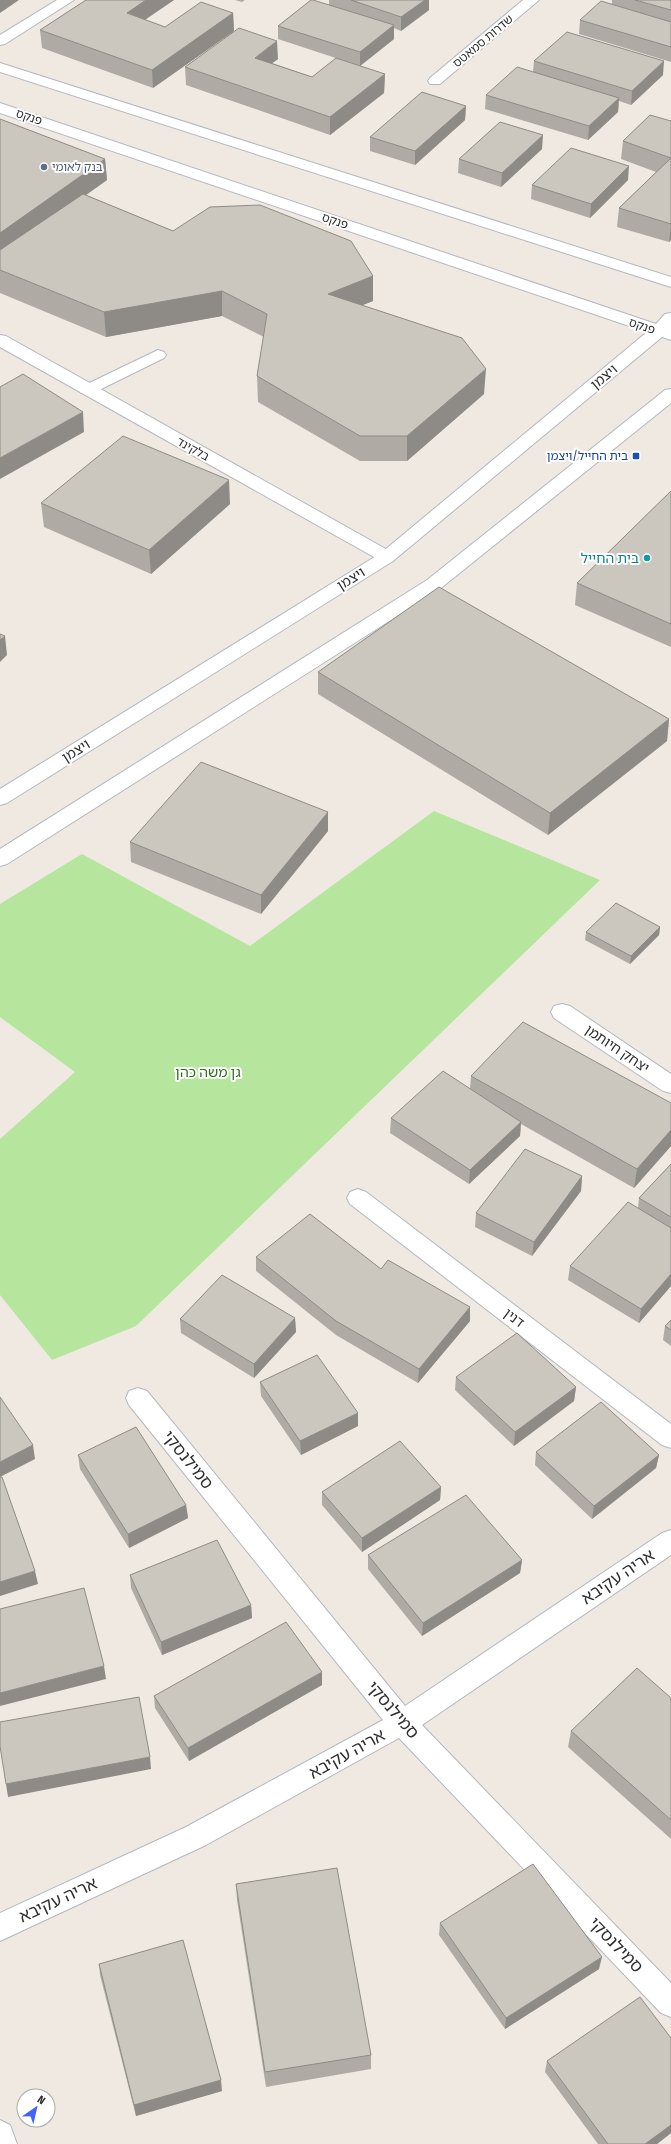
<svg xmlns="http://www.w3.org/2000/svg" width="671" height="2144" font-family="'Fira Sans Condensed','Noto Sans Hebrew',sans-serif">
<style>
.green{fill:#b6e59e}
.lines{fill:none;stroke-linecap:round;stroke-linejoin:round}
.lane-casing{stroke:#b4b7c1;stroke-width:2}
.street-casing{stroke:#b4b7c1;stroke-width:2}
.secondary-casing{stroke:#b4b7c1;stroke-width:2}
.lane{fill:#fff;fill-rule:evenodd}
.street{fill:#fff;fill-rule:evenodd}
.secondary{fill:#fff;fill-rule:evenodd}
.wall{fill:#afaba4}
.shaded-wall{fill:#8e8b86}
.building{fill:#cbc7bf;stroke:#8e8b86}
.service-dot{fill:#5c6f8a;stroke:#fff;stroke-width:1.5}
.transit-dot{fill:#1a4fb4;stroke:#fff;stroke-width:1.5}
.culture-dot{fill:#0f9aa8;stroke:#fff;stroke-width:1.5}
.labels{text-anchor:middle;dominant-baseline:central;stroke-width:4;stroke-linejoin:round;paint-order:stroke}
.far-street-label{font-size:12px;fill:#2e2e2e;stroke:#fff}
.far-service-label{font-size:12px;fill:#4e5e75;stroke:#fff;text-anchor:start}
.far-transit-label{font-size:12px;fill:#164399;stroke:#fff;text-anchor:end}
.street-label{font-size:14px;fill:#2e2e2e;stroke:#fff}
.culture-label{font-size:14px;fill:#0d838f;stroke:#fff;text-anchor:end}
.park-label{font-size:14px;fill:#2c6e1b;stroke:#fff}
.near-street-label{font-size:17px;fill:#2e2e2e;stroke:#fff}
</style>
<rect width="100%" height="100%" fill="#efe9e1"/>
<path class="green" d="M434,811L600,880L136,1326L52,1360L0,1295V1139L75,1072L0,1017V904L82,854L250,946Z"/>
<g class="lines">
<g class="lane-casing">
<path id="lane" d="M158,350L164,352L166,355L164,358L93,393H81L79,390L81,387Z"/>
</g>
<g class="street-casing">
<g id="street">
<path d="M57,0H74L5,44L0,45V35Z"/>
<path d="M523,0H539L440,84H430L428,81L430,78Z"/>
<path d="M0,335L6,336L393,553L396,557L393,561L387,563L381,561L0,347Z"/>
<path d="M562,1004L570,1006L671,1074V1093L663,1091L554,1018L551,1012L554,1006Z"/>
<path d="M358,1189L366,1192L671,1424V1448L662,1445L350,1204L347,1198L350,1192Z"/>
<path d="M138,1388L147,1391L405,1706L662,1533L671,1530V1555L422,1725L671,1983V2017L661,2013L399,1738L206,1845L0,1941V1913L186,1827L383,1720L129,1405L126,1398L129,1391Z"/>
<path d="M0,2120L10,2125L17,2144H0Z"/>
</g>
</g>
<g class="secondary-casing">
<g id="secondary">
<path d="M0,63L671,277V287L0,72Z"/>
<path d="M0,103L656,324L665,314L671,313V340L662,337L393,561L7,803L0,805V789L381,553L647,332L0,113Z"/>
<path d="M671,389V403L441,588L7,864L0,866V849L427,580L665,390Z"/>
</g>
</g>
<use href="#lane" class="lane"/>
<use href="#street" class="street"/>
<use href="#secondary" class="secondary"/>
</g>
<g class="wall">
<path d="M86,0H174L145,20L165,27L233,13L234,31L153,88L42,48L40,30Z"/>
<path d="M235,0H245L242,2Z"/>
<path d="M329,0H429V10L401,31L394,28V39L360,66L278,39V26L329,5Z"/>
<path d="M612,0H671V62L579,34L580,20L612,4Z"/>
<path d="M278,59L272,63L312,77L385,74L384,93L330,135L186,85L185,67Z"/>
<path d="M534,61L663,75L631,105L619,101L618,112L588,140L485,109L486,95L533,72Z"/>
<path d="M466,106L465,120L415,165L370,151V137Z"/>
<path d="M0,119L105,159L107,180L86,195L173,231L373,276V301L362,305L484,394L407,461H360L258,402L257,376L264,337L222,316L106,337L0,293Z"/>
<path d="M671,121V240L669,242L617,227L619,208L656,172L621,159L623,141Z"/>
<path d="M542,149L501,187L458,173L459,159Z"/>
<path d="M628,180L590,218L531,199L532,185Z"/>
<path d="M671,491V647L575,605L577,583Z"/>
<path d="M41,503L230,504L151,574L44,527Z"/>
<path d="M318,672L669,719L667,741L548,835L318,694Z"/>
<path d="M328,831L261,914L131,862L130,842Z"/>
<path d="M660,927L659,935L630,964L585,940L586,932Z"/>
<path d="M471,1076L671,1103V1146L634,1188L521,1124L520,1136L469,1184L390,1133L391,1118L470,1089Z"/>
<path d="M671,1164V1286L639,1323L568,1280L570,1266L638,1208L639,1198Z"/>
<path d="M582,1176L581,1191L532,1256L475,1227L476,1213Z"/>
<path d="M256,1257L381,1269L470,1307V1321L418,1383L336,1335L256,1271Z"/>
<path d="M295,1318L296,1332L254,1378L181,1333L180,1319Z"/>
<path d="M671,1320V1346L663,1340L665,1326Z"/>
<path d="M456,1377L576,1387L574,1401L514,1446L455,1390Z"/>
<path d="M260,1382L358,1413V1426L301,1455L261,1396Z"/>
<path d="M536,1452L659,1455L656,1468L592,1519L535,1465Z"/>
<path d="M78,1455L186,1505L188,1518L129,1548L80,1469Z"/>
<path d="M441,1487L440,1500L362,1552L322,1505V1492Z"/>
<path d="M368,1555L522,1560L520,1573L422,1636L368,1569Z"/>
<path d="M130,1575L251,1605L252,1618L162,1655L131,1588Z"/>
<path d="M322,1685L189,1761L155,1708L154,1696Z"/>
<path d="M671,1698V1839L568,1747L571,1731Z"/>
<path d="M236,1884L371,2055V2069L266,2087L237,1900Z"/>
<path d="M440,1923L599,1969L505,2029L439,1935Z"/>
<path d="M99,1964L222,2091L136,2116L100,1975Z"/>
<path d="M671,2038V2133L657,2144H598L545,2072L547,2061Z"/>
</g>
<g class="shaded-wall">
<path d="M0,0H19L0,13Z"/>
<path d="M146,0H174L128,31L127,13Z"/>
<path d="M425,0H429V10L401,31V17Z"/>
<path d="M233,13L234,31L153,88L152,70Z"/>
<path d="M394,25V39L360,66V52Z"/>
<path d="M277,41L278,59L255,76V58Z"/>
<path d="M664,61L663,75L631,105L632,91Z"/>
<path d="M385,74L384,93L330,135V117Z"/>
<path d="M619,98L618,112L588,140L589,126Z"/>
<path d="M466,106L465,120L415,165V151Z"/>
<path d="M543,135L542,149L501,187L502,173Z"/>
<path d="M105,159L107,180L0,256V233Z"/>
<path d="M629,166L628,180L590,218L591,204Z"/>
<path d="M671,224V240L669,242Z"/>
<path d="M373,276V301L328,319V294Z"/>
<path d="M222,291V316L106,337L104,312Z"/>
<path d="M486,369L484,394L407,461V436Z"/>
<path d="M83,412L84,432L0,479V458Z"/>
<path d="M229,480L230,504L151,574L149,550Z"/>
<path d="M5,636L7,655L0,662V640Z"/>
<path d="M669,719L667,741L548,835L550,813Z"/>
<path d="M328,812V831L261,914V895Z"/>
<path d="M660,927L659,935L630,964L631,956Z"/>
<path d="M521,1122L520,1136L469,1184L470,1170Z"/>
<path d="M671,1130V1146L634,1188L637,1169Z"/>
<path d="M582,1176L581,1191L532,1256L534,1242Z"/>
<path d="M671,1274V1286L639,1323L641,1309Z"/>
<path d="M470,1307V1321L418,1383L419,1369Z"/>
<path d="M295,1318L296,1332L254,1378V1364Z"/>
<path d="M576,1387L574,1401L514,1446L515,1432Z"/>
<path d="M358,1413V1426L301,1455L300,1441Z"/>
<path d="M33,1445L35,1459L0,1477V1462Z"/>
<path d="M659,1455L656,1468L592,1519L594,1506Z"/>
<path d="M441,1487L440,1500L362,1552V1538Z"/>
<path d="M186,1505L188,1518L129,1548L128,1534Z"/>
<path d="M522,1560L520,1573L422,1636L423,1623Z"/>
<path d="M35,1571L38,1584L0,1596V1582Z"/>
<path d="M251,1605L252,1618L162,1655L161,1642Z"/>
<path d="M104,1666L106,1679L0,1706V1693Z"/>
<path d="M322,1672V1685L189,1761L188,1748Z"/>
<path d="M150,1757L151,1769L8,1797L6,1784Z"/>
<path d="M602,1957L599,1969L505,2029L506,2018Z"/>
<path d="M221,2080L222,2091L136,2116L134,2105Z"/>
<path d="M671,2125V2133L657,2144H645Z"/>
</g>
<g class="building">
<path d="M86,0H146L127,13L165,27L201,2L233,13L152,70L40,30Z"/>
<path d="M311,0H313L394,25L360,52L278,26Z"/>
<path d="M351,0H425L401,17Z"/>
<path d="M635,0H671V10Z"/>
<path d="M601,1L671,22V47L580,20Z"/>
<path d="M239,28L277,41L255,58L312,77L336,58L385,74L330,117L185,67Z"/>
<path d="M567,32L664,61L632,91L534,61Z"/>
<path d="M517,67L619,98L589,126L486,95Z"/>
<path d="M422,92L466,106L415,151L370,137Z"/>
<path d="M650,115L671,121V158L623,141Z"/>
<path d="M0,119L105,159L0,233Z"/>
<path d="M500,122L543,135L502,173L459,159Z"/>
<path d="M571,148L629,166L591,204L532,185Z"/>
<path d="M671,158V224L619,208Z"/>
<path d="M83,194L173,231L210,207L260,205L351,241L373,276L328,294L462,338L486,369L407,436H360L257,376L267,314L222,291L104,312L0,270V250Z"/>
<path d="M23,374L83,412L0,458V387Z"/>
<path d="M123,436L229,480L149,550L41,503Z"/>
<path d="M671,491V624L577,583Z"/>
<path d="M439,587L669,719L550,813L318,672Z"/>
<path d="M0,634L5,636L0,640Z"/>
<path d="M201,762L328,812L261,895L130,842Z"/>
<path d="M616,903L660,927L631,956L586,932Z"/>
<path d="M523,1022L671,1103V1130L637,1169L471,1076Z"/>
<path d="M443,1071L521,1122L470,1170L391,1118Z"/>
<path d="M525,1149L582,1176L534,1242L476,1213Z"/>
<path d="M671,1164V1217L639,1198Z"/>
<path d="M628,1202L671,1228V1274L641,1309L570,1266Z"/>
<path d="M310,1214L381,1269L388,1260L470,1307L419,1369L336,1321L256,1257Z"/>
<path d="M222,1275L295,1318L254,1364L180,1319Z"/>
<path d="M671,1320V1330L665,1326Z"/>
<path d="M517,1333L576,1387L515,1432L456,1377Z"/>
<path d="M317,1355L358,1413L300,1441L260,1382Z"/>
<path d="M0,1397L33,1445L0,1462Z"/>
<path d="M601,1402L659,1455L594,1506L536,1452Z"/>
<path d="M136,1427L186,1505L128,1534L78,1455Z"/>
<path d="M400,1441L441,1487L362,1538L322,1492Z"/>
<path d="M0,1477H2L35,1571L0,1582Z"/>
<path d="M466,1495L522,1560L423,1623L368,1555Z"/>
<path d="M217,1540L251,1605L161,1642L130,1575Z"/>
<path d="M84,1588L104,1666L0,1693V1609Z"/>
<path d="M286,1622L322,1672L188,1748L154,1696Z"/>
<path d="M637,1668L671,1698V1820L571,1731Z"/>
<path d="M139,1697L150,1757L6,1784L0,1746V1722Z"/>
<path d="M533,1864L602,1957L506,2018L440,1923Z"/>
<path d="M337,1868L371,2055L265,2072L236,1884Z"/>
<path d="M183,1940L221,2080L134,2105L99,1964Z"/>
<path d="M640,1997L671,2038V2125L645,2144H608L547,2061Z"/>
</g>
<circle class="service-dot" cx="44" cy="167" r="4"/>
<rect class="transit-dot" x="632" y="452" width="8" height="8" rx="2"/>
<circle class="culture-dot" cx="647" cy="558" r="4"/>
<g class="labels">
<g class="far-street-label">
<text transform="translate(483 41) rotate(-40)">שדרות סמאטס</text>
<text transform="translate(29 117) rotate(19)">פנקס</text>
<text transform="translate(335 221) rotate(19)">פנקס</text>
<text transform="translate(642 326) rotate(19)">פנקס</text>
<text transform="translate(193 449) rotate(29)">בלקינד</text>
</g>
<g class="far-service-label">
<text x="52" y="167">בנק לאומי</text>
</g>
<g class="far-transit-label">
<text x="628" y="456">בית החייל/ויצמן</text>
</g>
<g class="street-label">
<text transform="translate(604 377) rotate(-40)">ויצמן</text>
<text transform="translate(351 579) rotate(-32)">ויצמן</text>
<text transform="translate(76 751) rotate(-32)">ויצמן</text>
<text transform="translate(617 1049) rotate(34)">יצחק חיותמן</text>
<text transform="translate(514 1318) rotate(37)">דנין</text>
</g>
<g class="culture-label">
<text x="639" y="558">בית החייל</text>
</g>
<g class="park-label">
<text x="208" y="1072">גן משה כהן</text>
</g>
<g class="near-street-label">
<text transform="translate(188 1460) rotate(51)">סמילנסקי</text>
<text transform="translate(618 1577) rotate(-34)">אריה עקיבא</text>
<text transform="translate(393 1710) rotate(49)">סמילנסקי</text>
<text transform="translate(347 1754) rotate(-29)">אריה עקיבא</text>
<text transform="translate(58 1900) rotate(-25)">אריה עקיבא</text>
<text transform="translate(616 1945) rotate(46)">סמילנסקי</text>
</g>
</g>
<g transform="translate(36 2108) rotate(34)"><circle r="19" fill="#ffffff" stroke="#ababab"/>
<path d="M0-3L7 15L0 10L-7 15Z" fill="#4264fb"/>
<text y="-6" font-size="11" font-weight="bold" text-anchor="middle" fill="#2e2e2e">N</text>
</g>
</svg>
